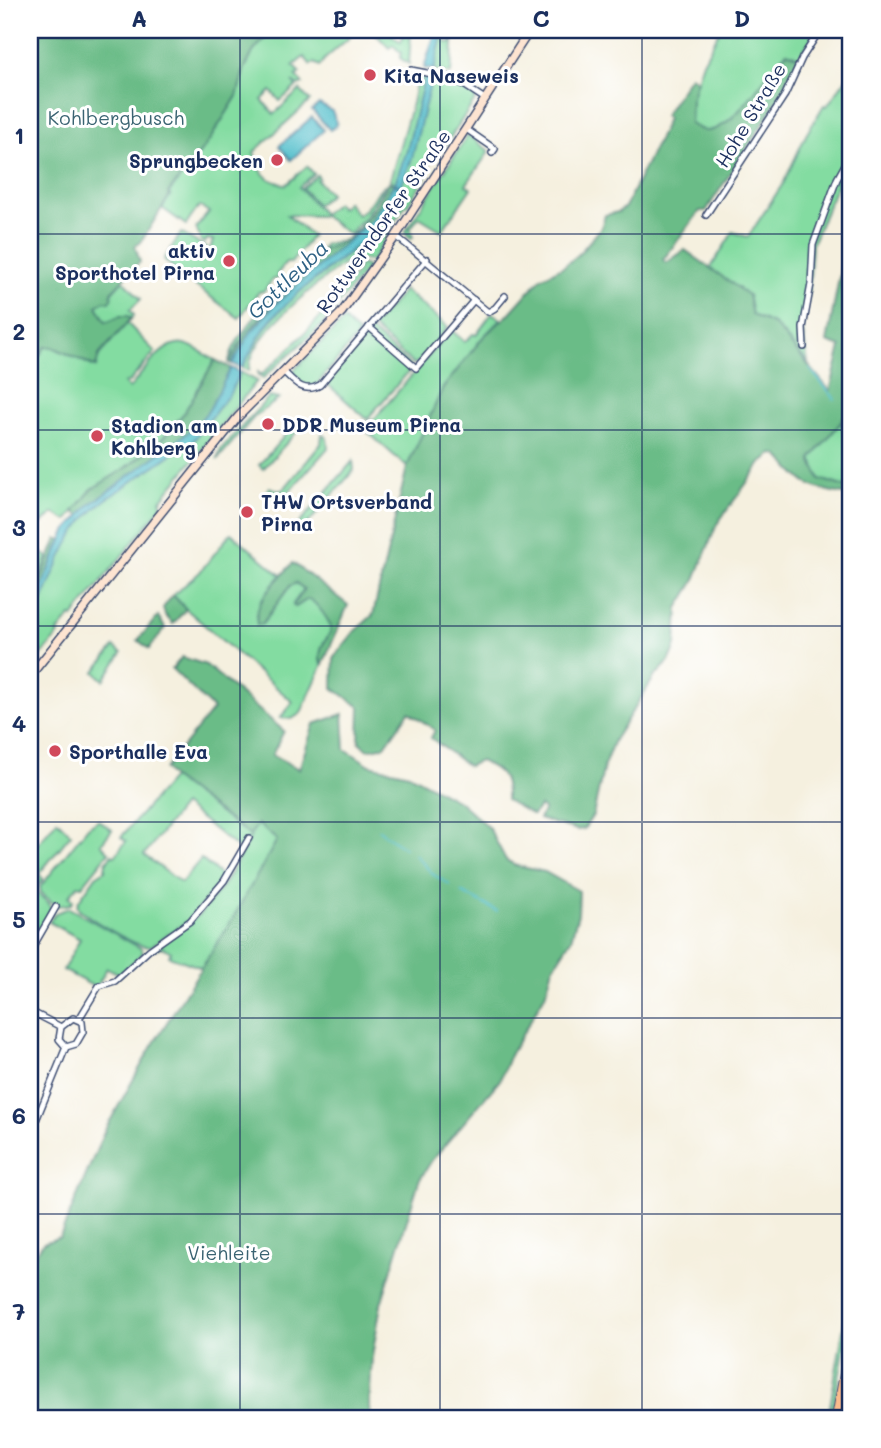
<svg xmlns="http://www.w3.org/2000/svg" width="881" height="1448" font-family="Mali,sans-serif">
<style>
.green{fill:#83dca1;stroke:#4f8680;stroke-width:2}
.forest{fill:#6abc87;stroke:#427672;stroke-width:2}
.water{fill:#50bdca;stroke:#367694;stroke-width:2}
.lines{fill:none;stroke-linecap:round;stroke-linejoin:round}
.stream{stroke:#50bdca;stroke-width:2}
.street-casing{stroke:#3c4c71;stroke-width:8}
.secondary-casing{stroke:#3c4c71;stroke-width:10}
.primary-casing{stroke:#3c4c71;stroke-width:10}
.street{stroke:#fff;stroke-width:5}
.secondary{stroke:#fde4d1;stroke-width:7}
.primary{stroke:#fbbb8c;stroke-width:8}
.grid{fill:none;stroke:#1b2f5e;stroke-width:2;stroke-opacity:0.55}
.poi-dot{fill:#d1495b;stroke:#fff;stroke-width:2.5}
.labels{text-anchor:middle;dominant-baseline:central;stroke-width:6;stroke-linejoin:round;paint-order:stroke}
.poi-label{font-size:19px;font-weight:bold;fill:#1b2f5e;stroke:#fff;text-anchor:start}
.street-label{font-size:19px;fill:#1b2f5e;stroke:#fff}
.park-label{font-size:19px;fill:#3a6372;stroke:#fff}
.water-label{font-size:21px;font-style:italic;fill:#2e6184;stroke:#fff}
.neatline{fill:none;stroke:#1b2f5e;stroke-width:2.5}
.grid-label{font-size:23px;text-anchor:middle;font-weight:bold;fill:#1b2f5e}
</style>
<rect width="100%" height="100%" fill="#fff"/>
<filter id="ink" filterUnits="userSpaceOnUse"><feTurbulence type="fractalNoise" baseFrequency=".0143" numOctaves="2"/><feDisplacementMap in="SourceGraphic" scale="14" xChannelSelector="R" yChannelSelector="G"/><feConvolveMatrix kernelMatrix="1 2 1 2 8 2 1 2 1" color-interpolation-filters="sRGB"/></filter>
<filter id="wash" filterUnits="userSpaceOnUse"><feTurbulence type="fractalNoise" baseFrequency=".00686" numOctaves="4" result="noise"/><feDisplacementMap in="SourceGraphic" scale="28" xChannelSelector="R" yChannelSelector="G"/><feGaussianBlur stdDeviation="1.57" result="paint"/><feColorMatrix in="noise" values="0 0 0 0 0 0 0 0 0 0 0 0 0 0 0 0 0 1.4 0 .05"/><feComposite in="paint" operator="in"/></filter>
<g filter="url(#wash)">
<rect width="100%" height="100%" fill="#f5f0df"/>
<g class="green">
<path d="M272,30H358L326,58L320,66L314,63L311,65L304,57L293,66L300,73L296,76L303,84L297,86L293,82L296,87L280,101L271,91L262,100L274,114L300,90L310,101L254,152C257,163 261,177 274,181C278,183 282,183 286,185L307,166L314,174L299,187L323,214L336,203L341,208L347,202L358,215C371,207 375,190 385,185L365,217L349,234L323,216L287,215L312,236L291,263H286L277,274L279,279H273L264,291L259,292L239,318L177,272L164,259L181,233L210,250L213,240L207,239L205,243L201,241L196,228L209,212L199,206L186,225L162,208L170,196L168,194L209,141L237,96L244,70L253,52Z"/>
<path d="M372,30H389L393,36L401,42L403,36L400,30H411L409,64L400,58L401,53L393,45L389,48Z"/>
<path d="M443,30H446L445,42L451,43L452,30H454L451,74L434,70Z"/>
<path d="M720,30H817L799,57L787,52L782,56C768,75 731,132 705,131C701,130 694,126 690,124L691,100L697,80L703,62Z"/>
<path d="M851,72V152L812,244L809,293L802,327L808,363L775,325L752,315L748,295L710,269L733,232L748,237L784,182L806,135L824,105L827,106Z"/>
<path d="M418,74L425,75L407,151L395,183L390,180L412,103Z"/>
<path d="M432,76L444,79L446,83L447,79L476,96L475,100L446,144L435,152L424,175L426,176L407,206H405L386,234L387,236L372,261L357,259L352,263L349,260C320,281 249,334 249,371L242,368C251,351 260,333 273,318C299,287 335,268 363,240C379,225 390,207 400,188L405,190L401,186L412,158Z"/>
<path d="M468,135L488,150V153L466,185L471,188L442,231L419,217L410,229L413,237L411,239L405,232Z"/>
<path d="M317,175L319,178L317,180L330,194L317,205L302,188Z"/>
<path d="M345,240C339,247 332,245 325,249C320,252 316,261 311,266C279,294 249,324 229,363C229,344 263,308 276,292L278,294L312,262L325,244Z"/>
<path d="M361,264L368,267L322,325L263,378L258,375V372L261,375C298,342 331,309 359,269L357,267Z"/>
<path d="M123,280L141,299L130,310L134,315L131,319L128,316H120L106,322L97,306L104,301L110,302L112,299L111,293Z"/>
<path d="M404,290L448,327L419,362L413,364L372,327Z"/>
<path d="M492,313L501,319L484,336L443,388L407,467L361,426L363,422L366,423L376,417L451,330L465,342L473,334L476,335Z"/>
<path d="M344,320L359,334L318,383L314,386L303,385L290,374Z"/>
<path d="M127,323L155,352L129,382L124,383L129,389C141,375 164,339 184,344C195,346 205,355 215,360L184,413L163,438L126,468L92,489L67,521L54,513L37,527L30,522V370L45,347H53L95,367L99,355Z"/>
<path d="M370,330L408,364L411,369L367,419L326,383Z"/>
<path d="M240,372L257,381L161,500V507L73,617L71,616L58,632L59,634L30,670V625L39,608L59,558L73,532L94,509L105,500L182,447L190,445L230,393Z"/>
<path d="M269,397L279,399L255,416L217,460L221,449Z"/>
<path d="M302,420L311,427H301L263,469L259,465L295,424Z"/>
<path d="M842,421L843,429L851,445V489L820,479L811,459Z"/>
<path d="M322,434L327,438L328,448L278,504L265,494L269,487L279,491L284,489L321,444Z"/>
<path d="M353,461L354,470L304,528L297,526Z"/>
<path d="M231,533L282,576L261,600L256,617L262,624L290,586L296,583L304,589L293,604L296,607L308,599C319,602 330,620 331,631C324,642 320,648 320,661L323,664L301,713L292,719L280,718L293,702L186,609L173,595L199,573Z"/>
<path d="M30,544L48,557L30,605Z"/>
<path d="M114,647L122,653L104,680L95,672Z"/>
<path d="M172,778L249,835L257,823L277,840L257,879L202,968L169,956L171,952L162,947L153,950L200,914L226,881L251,836L240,850L183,805L144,855L181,883L201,859L224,878L189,920L150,947C135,947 88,918 77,907L78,902L96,876L105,870L106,863L112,854L115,856L126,841L121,837Z"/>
<path d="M57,820L71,834L39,874L43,879L37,886V893L49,903L51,910L30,947V838L38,844Z"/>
<path d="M98,820L112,830L101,844L109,852L82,886L78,885L69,896L73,900L71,904L57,906L41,893L40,887L88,827Z"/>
<path d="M69,908L142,949L143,953L120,974L107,968L96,988L63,970L80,939L49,922L55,913Z"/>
<path d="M851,1285V1311L832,1418H828Z"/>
</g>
<g class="forest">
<path d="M30,30H272L253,52L244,70L237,96L209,141L168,193L170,195L141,242L135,246L140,262L111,292L112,299L109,302L104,301L97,306L106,322L120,316H128L131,319L99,355L96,367L53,347H45L30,370Z"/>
<path d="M787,52L799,57L783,92L706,211H700L663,260L666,263L685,250L748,295L752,315L775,325L830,391L841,347L827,342L845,246L851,237V441L844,417H842V421L811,459L820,479L851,489V496C807,486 809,490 778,455L773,454L762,462L717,524L694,582L678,608L676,646L669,662L655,676L614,740L604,766L593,815L584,829L577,830L539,819L544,809L540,806L533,815L506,800C507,777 501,770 480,761L468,766L431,738L435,730L409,712L385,746L368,750L359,742L360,707L333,688L334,657L355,631L373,615L407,467L443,388L484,336L507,316L541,278L564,266L578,255L601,228L605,215L618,212L625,207L663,130L667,118L664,116L690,76L697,80L691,100L690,124C694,126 701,130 705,131C735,132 767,69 787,52Z"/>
<path d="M389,182L394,184L372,220L278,302L251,332L232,364L229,363L247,332L325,249C356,242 375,208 389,182Z"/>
<path d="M215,360L231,368L209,410L195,427L90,505L80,516L74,511L92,489L126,468L163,438L184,413Z"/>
<path d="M57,539H62L30,615V605Z"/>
<path d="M293,563L348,605L323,664L320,661C319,642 329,640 331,629C331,623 316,601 308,599L295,607L293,605L304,589L296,583L290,586L262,624L257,625C252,601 278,580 293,563Z"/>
<path d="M173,595L186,609L173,624L165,615L163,608Z"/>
<path d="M158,616L165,628L149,649L138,640Z"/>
<path d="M182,657L206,665L284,731L272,755L299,769L314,724L343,714L345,749L370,765L409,774L460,802L489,828L506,860L517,866L545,872L579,891L578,914L571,939L553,968L545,995L509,1057L500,1080L432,1160L419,1181L381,1304L372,1357L369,1408L372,1418H30V1262L43,1243L60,1237L105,1130L152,1046L233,918L277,840L258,824L250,835L172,778L165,769L213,709L172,669Z"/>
</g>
<g class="water">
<path d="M436,30H443L434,70L424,68Z"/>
<path d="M425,75L432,76L412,158L401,186L395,183L407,151Z"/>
<path d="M319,104L332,111L337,124L330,130L312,110Z"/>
<path d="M312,117L324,130L291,160L279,146Z"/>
<path d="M394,184L400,188L387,212L364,240L298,293L271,319L259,337L242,368L232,364L251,332L278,302L372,220Z"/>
<path d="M231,368L240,372L230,393L190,445L182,447L105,500C62,533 55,580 30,625V615L66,531L90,505L195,427L209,410Z"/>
</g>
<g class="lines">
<g class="stream">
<path d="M810,369L835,399"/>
<path d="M379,830L404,848"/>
<path d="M415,855L434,875L450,885"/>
<path d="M461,892L497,911"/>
<path d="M87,1417L90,1418"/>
</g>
</g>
</g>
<g filter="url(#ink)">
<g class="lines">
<g class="street-casing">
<g id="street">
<path d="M411,70L453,78L485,99"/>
<path d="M466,129L495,149L492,153"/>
<path d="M706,215L785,95L802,58L820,30"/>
<path d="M396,236L488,312L495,308L505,296"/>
<path d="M369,327L416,368L474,300"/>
<path d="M804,347L803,328L811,284L813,245L837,179L851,154"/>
<path d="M284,372C295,383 304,394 320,385L427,259"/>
<path d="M30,952L56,907"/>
<path d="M30,1011L61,1027"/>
<path d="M73,1018L82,1022L83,1032L76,1044L66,1047L59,1039L61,1027Z"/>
<path d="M79,1019L99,986L115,981L149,950L190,921L224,881L249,838"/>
<path d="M30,1135L66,1047"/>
</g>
</g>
<g class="secondary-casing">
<path id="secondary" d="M30,676L238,417L342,312L396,236L530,30"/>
</g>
<g class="primary-casing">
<path id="primary" d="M836,1418L851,1335"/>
</g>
<use href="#street" class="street"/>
<use href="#secondary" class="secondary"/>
<use href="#primary" class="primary"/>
</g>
</g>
<path class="grid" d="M240,30V1418M440,30V1418M642,30V1418M30,234H851M30,430H851M30,626H851M30,822H851M30,1018H851M30,1214H851"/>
<g class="poi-dot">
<circle cx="370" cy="75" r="7"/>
<circle cx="277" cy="160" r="7"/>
<circle cx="229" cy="261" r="7"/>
<circle cx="268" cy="424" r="7"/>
<circle cx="97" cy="436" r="7"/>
<circle cx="247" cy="512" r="7"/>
<circle cx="55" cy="751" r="7"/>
</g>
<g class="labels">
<g class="poi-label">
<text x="384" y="75">Kita Naseweis</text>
<text x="263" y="160" text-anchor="end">Sprungbecken</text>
<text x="215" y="250" text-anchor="end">aktiv<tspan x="215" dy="22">Sporthotel Pirna</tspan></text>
<text x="282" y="424">DDR Museum Pirna</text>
<text x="111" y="425">Stadion am<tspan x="111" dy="22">Kohlberg</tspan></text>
<text x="261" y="501">THW Ortsverband<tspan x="261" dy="22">Pirna</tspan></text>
<text x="69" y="751">Sporthalle Eva</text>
</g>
<g class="street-label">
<text transform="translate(750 115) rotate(-59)">Hohe Straße</text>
<text transform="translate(383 221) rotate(-55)">Rottwerndorfer Straße</text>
</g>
<g class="park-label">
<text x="116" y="117">Kohlbergbusch</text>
<text x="229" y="1252">Viehleite</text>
</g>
<g class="water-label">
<text transform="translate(287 279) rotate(-44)">Gottleuba</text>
</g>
</g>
<rect width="881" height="1448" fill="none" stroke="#fff" stroke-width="77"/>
<rect x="38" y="38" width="804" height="1372" class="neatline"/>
<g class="grid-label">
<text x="139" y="27">A</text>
<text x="340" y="27">B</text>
<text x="541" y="27">C</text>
<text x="742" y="27">D</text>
<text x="19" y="144">1</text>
<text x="19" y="340">2</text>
<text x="19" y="536">3</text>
<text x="19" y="732">4</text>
<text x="19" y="928">5</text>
<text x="19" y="1124">6</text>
<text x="19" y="1320">7</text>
</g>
</svg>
